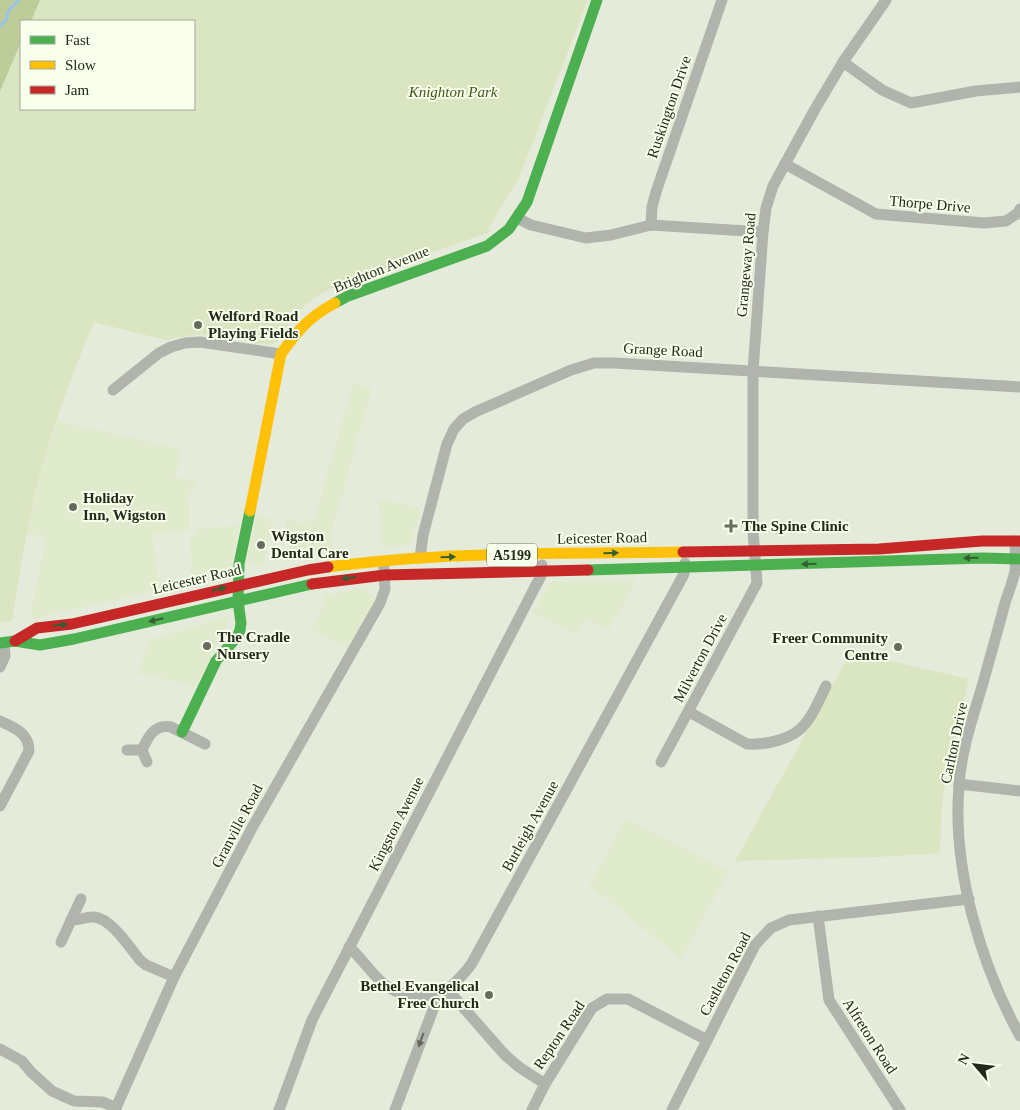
<svg xmlns="http://www.w3.org/2000/svg" width="1020" height="1110" font-family="Georgia,serif">
<style>
.built{fill:#e0eacc}
.green{fill:#dae6c1;fill-rule:evenodd}
.forest{fill:#bdcc99}
.lines{fill:none;stroke-linecap:round;stroke-linejoin:round}
.stream{stroke:#97c3e8;stroke-width:3}
.street{stroke:#b1b3ad;stroke-width:11}
.fast{stroke:#4caf50;stroke-width:11}
.slow{stroke:#ffc107;stroke-width:11}
.jam{stroke:#c62828;stroke-width:11}
.oneway{fill:#355e31}
.oneway2{fill:#64675d}
.poi-dot{fill:#686c5e;stroke:#f8ffea;stroke-width:2}
.labels{text-anchor:middle;dominant-baseline:central;stroke-width:4;stroke-linejoin:round;paint-order:stroke}
.shield{fill:#f8ffea;stroke:#64685a;stroke-width:1}
.shield-label{font-size:14px;font-weight:bold;fill:#25281c}
.park-label{font-size:15px;font-style:italic;fill:#47551c;stroke:#f8ffea}
.street-label{font-size:15px;fill:#25281c;stroke:#f8ffea}
.poi-label{font-size:15px;font-weight:bold;fill:#25281c;stroke:#f8ffea;text-anchor:start}
</style>
<rect width="100%" height="100%" fill="#e5ebda"/>
<g class="built">
<path d="M353,384L372,388L331,535L332,554L292,560L285,520L303,522L314,520Z"/>
<path d="M57,421L182,449L175,477L197,482L195,491L191,490L187,504L190,505V530L152,535L160,590L30,619L46,536L27,534L41,469Z"/>
<path d="M378,498L421,509L413,537L408,545L382,548Z"/>
<path d="M256,516L272,519L263,567L247,564Z"/>
<path d="M239,525L231,567L211,579L192,583L190,536L197,535L196,529Z"/>
<path d="M637,580L608,631L585,619L577,635L533,612L548,585L554,581Z"/>
<path d="M364,588L377,599L348,649L310,628L324,605L323,595Z"/>
<path d="M232,615L196,686L137,673L150,640Z"/>
<path d="M626,818L729,872L681,959L589,885Z"/>
</g>
<g class="green">
<path d="M0,0H588L519,178L488,229L490,232L347,282L324,292L305,305L291,320L277,342L268,345L236,339L196,334L166,340L94,322C74,370 55,420 41,470C28,519 20,570 12,621L0,622ZM21,21H194V109H21Z"/>
<path d="M851,652L969,679L946,772L942,804L940,853L878,857L735,861Z"/>
</g>
<path class="forest" d="M0,0H40L31,21H21V42L0,91Z"/>
<g class="lines">
<path class="stream" d="M0,26L7,19L8,11L19,0"/>
<g class="street">
<path d="M843,62L882,90L911,103L976,91L1020,87"/>
<path d="M785,164L876,214L984,223L1006,221L1018,213L1020,209"/>
<path d="M517,218L531,225L586,238L611,235L651,225L763,232"/>
<path d="M651,225L652,207L656,192L722,0"/>
<path d="M113,390L159,353L171,347L185,343L200,342L281,354"/>
<path d="M1015,541C1015,550 1016,561 1015,571C1013,582 1008,593 1005,603C998,630 990,657 983,683C973,717 961,751 959,786C952,869 981,965 1020,1036"/>
<path d="M420,558L423,535L447,444L454,429L463,419L475,412L571,370L594,363H615L1020,387"/>
<path d="M0,667L5,656L4,643"/>
<path d="M689,712L747,744C765,745 793,740 805,724C814,714 820,698 826,686"/>
<path d="M0,721C15,728 29,733 29,751L0,806"/>
<path d="M127,750H142L147,762"/>
<path d="M142,750C148,737 154,724 171,727L205,744"/>
<path d="M661,762L757,583L753,531V371L763,232L766,208L773,186L815,109L843,62L886,0"/>
<path d="M959,784L1020,791"/>
<path d="M818,916L829,1000L900,1110"/>
<path d="M71,920C79,921 86,916 94,917C112,919 129,947 140,960L146,965L174,977"/>
<path d="M61,942L81,899"/>
<path d="M349,947C369,964 379,991 409,995C419,997 430,994 440,996"/>
<path d="M447,989L505,1055L519,1067L545,1084"/>
<path d="M0,1049L22,1061L31,1072L52,1091L74,1101L103,1102L116,1108"/>
<path d="M115,1110L174,977L252,828L380,603L385,589L384,568"/>
<path d="M279,1110L312,1020L535,587L541,576L542,565"/>
<path d="M395,1110L434,1007C444,990 461,980 472,963L684,574L685,563"/>
<path d="M532,1110L545,1084L592,1008L607,999H628L707,1040"/>
<path d="M672,1110L755,945L771,928L789,920L969,899"/>
</g>
<g class="fast">
<path d="M335,303L348,296L487,246L509,229L527,202L597,0"/>
<path d="M588,570L983,558L1020,559"/>
<path d="M0,643L15,641L40,645L74,639L312,584"/>
<path d="M182,732L216,661L237,637L240,630L241,623L238,601L239,564L250,511"/>
</g>
<g class="slow">
<path d="M250,511L281,354C298,330 309,317 335,303"/>
<path d="M328,567C445,551 565,554 683,552"/>
</g>
<g class="jam">
<path d="M683,552L879,549L982,541H1020"/>
<path d="M312,584L385,575L588,570"/>
<path d="M15,641L37,628L72,624L308,570L328,567"/>
</g>
</g>
<defs><path id="oneway-solid" d="M-6-.8H1V-3.2L6.5 0L1 3.2V.8H-6Z" transform="scale(1.25)"/></defs>
<g class="oneway">
<use href="#oneway-solid" transform="translate(611 553) rotate(-1)"/>
<use href="#oneway-solid" transform="translate(448 557) rotate(-2)"/>
<use href="#oneway-solid" transform="translate(971 558) rotate(178)"/>
<use href="#oneway-solid" transform="translate(809 564) rotate(178)"/>
<use href="#oneway-solid" transform="translate(349 578) rotate(173)"/>
<use href="#oneway-solid" transform="translate(219 589) rotate(-14)"/>
<use href="#oneway-solid" transform="translate(156 620) rotate(167)"/>
<use href="#oneway-solid" transform="translate(60 625) rotate(-6)"/>
</g>
<use class="oneway2" href="#oneway-solid" transform="translate(421 1040) rotate(110)"/>
<g class="poi-dot">
<circle cx="198" cy="325" r="5"/>
<circle cx="73" cy="507" r="5"/>
<path d="M728.5 518.5h5v5h5v5h-5v5h-5v-5h-5v-5h5z"/>
<circle cx="261" cy="545" r="5"/>
<circle cx="207" cy="646" r="5"/>
<circle cx="898" cy="647" r="5"/>
<circle cx="489" cy="995" r="5"/>
</g>
<g class="labels">
<rect class="shield" x="487" y="543.5" width="50" height="23" rx="4"/>
<g class="shield-label">
<text x="512" y="555">A5199</text>
</g>
<g class="park-label">
<text x="453" y="92">Knighton Park</text>
</g>
<g class="street-label">
<text transform="translate(669 107) rotate(-71)">Ruskington Drive</text>
<text transform="translate(930 204) rotate(5)">Thorpe Drive</text>
<text transform="translate(746 265) rotate(-85)">Grangeway Road</text>
<text transform="translate(381 269) rotate(-22)">Brighton Avenue</text>
<text transform="translate(663 350) rotate(3)">Grange Road</text>
<text transform="translate(602 538) rotate(-1)">Leicester Road</text>
<text transform="translate(197 579) rotate(-13)">Leicester Road</text>
<text transform="translate(700 658) rotate(-62)">Milverton Drive</text>
<text transform="translate(954 743) rotate(-78)">Carlton Drive</text>
<text transform="translate(396 824) rotate(-63)">Kingston Avenue</text>
<text transform="translate(237 826) rotate(-62)">Granville Road</text>
<text transform="translate(530 826) rotate(-61)">Burleigh Avenue</text>
<text transform="translate(725 974) rotate(-62)">Castleton Road</text>
<text transform="translate(559 1035) rotate(-56)">Repton Road</text>
<text transform="translate(870 1036) rotate(57)">Alfreton Road</text>
</g>
<g class="poi-label">
<text x="208" y="316">Welford Road<tspan x="208" dy="17">Playing Fields</tspan></text>
<text x="83" y="498">Holiday<tspan x="83" dy="17">Inn, Wigston</tspan></text>
<text x="742" y="526">The Spine Clinic</text>
<text x="271" y="536">Wigston<tspan x="271" dy="17">Dental Care</tspan></text>
<text x="217" y="637">The Cradle<tspan x="217" dy="17">Nursery</tspan></text>
<text x="888" y="638" text-anchor="end">Freer Community<tspan x="888" dy="17">Centre</tspan></text>
<text x="479" y="986" text-anchor="end">Bethel Evangelical<tspan x="479" dy="17">Free Church</tspan></text>
</g>
</g>
<rect x="20" y="20" width="175" height="90" fill="#f8ffea" stroke="#a4a998"/>
<rect x="30" y="36" width="25" height="8" fill="#4caf50" stroke="#a4a998"/>
<text x="65" y="45" font-size="15" fill="#25281c">Fast</text>
<rect x="30" y="61" width="25" height="8" fill="#ffc107" stroke="#a4a998"/>
<text x="65" y="70" font-size="15" fill="#25281c">Slow</text>
<rect x="30" y="86" width="25" height="8" fill="#c62828" stroke="#a4a998"/>
<text x="65" y="95" font-size="15" fill="#25281c">Jam</text>
<g transform="translate(975 1065) rotate(298)" stroke="#f8ffea" stroke-width="4" paint-order="stroke">
<path d="M0-4L9 19L0 12L-9 19Z" fill="#25281c"/>
<text y="-8" font-size="14" font-weight="bold" text-anchor="middle" fill="#25281c">N</text>
</g>
</svg>
